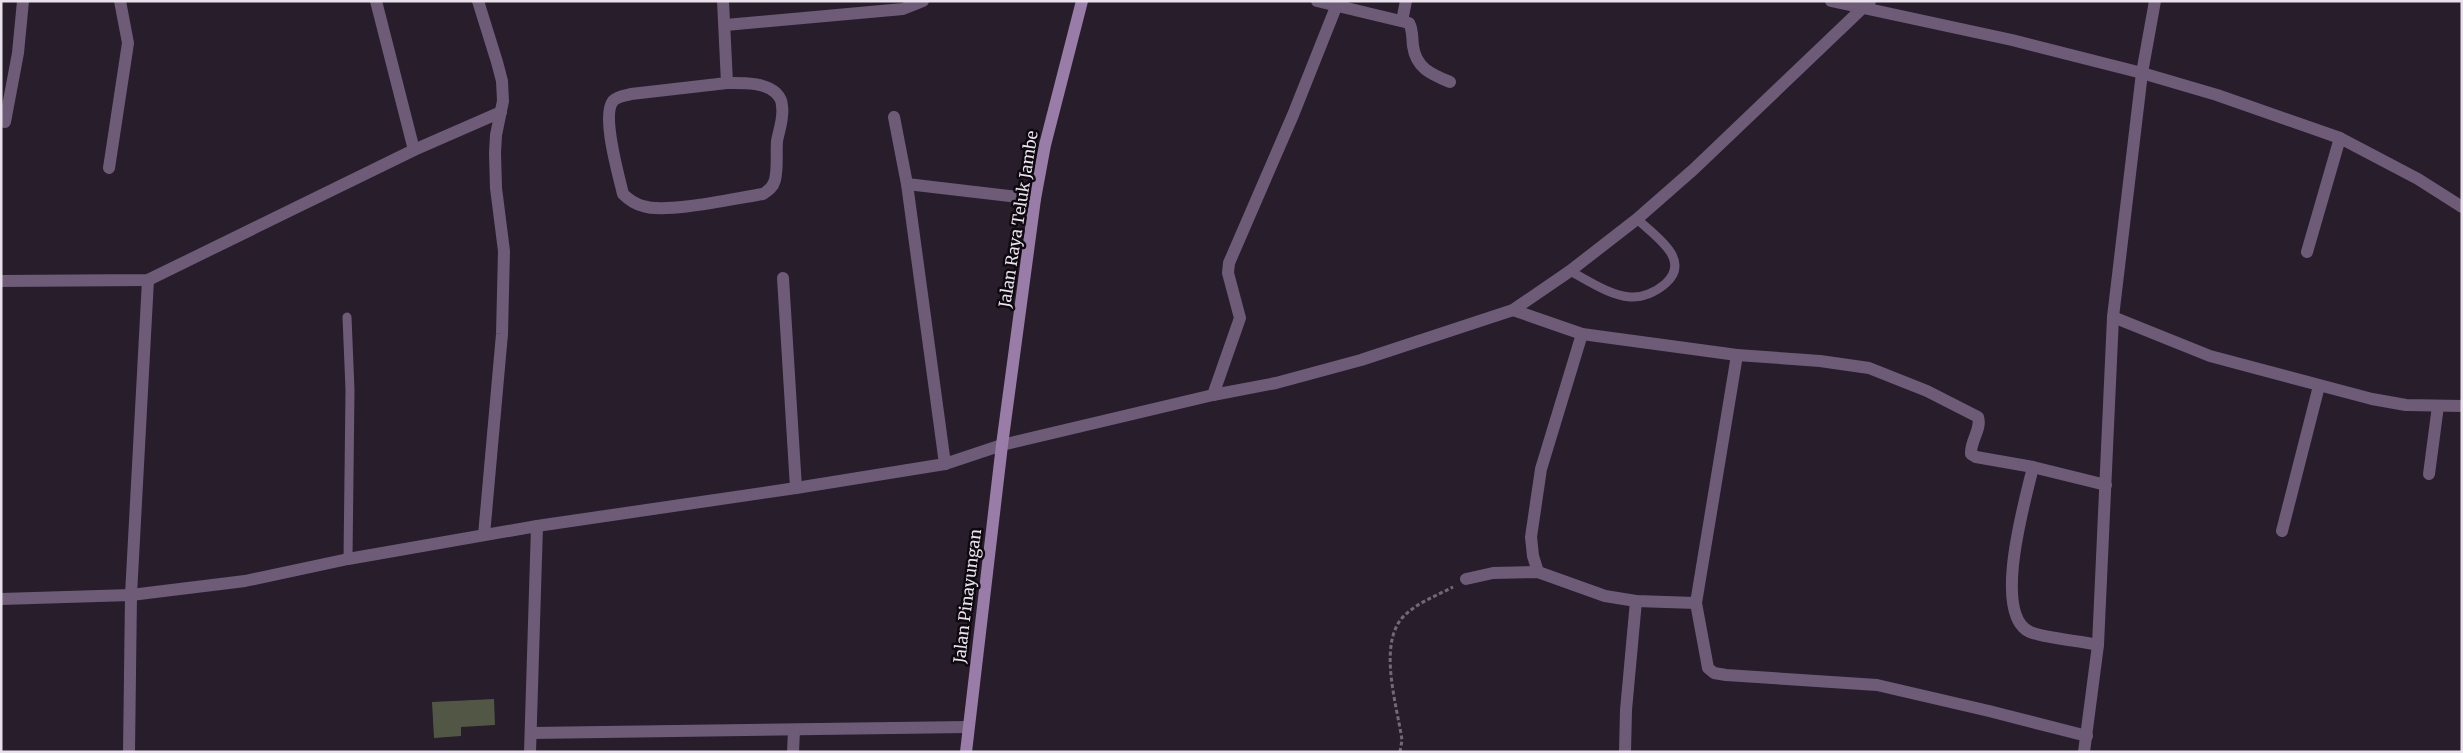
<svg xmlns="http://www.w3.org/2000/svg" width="2463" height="753" font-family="Merriweather,serif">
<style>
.building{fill:#515744}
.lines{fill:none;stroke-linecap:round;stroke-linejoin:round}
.path{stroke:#726976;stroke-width:3;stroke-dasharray:4 2.5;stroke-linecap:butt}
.service{stroke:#6e5b77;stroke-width:9}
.minor{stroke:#6e5b77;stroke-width:12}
.tertiary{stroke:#6e5b77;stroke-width:12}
.secondary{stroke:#9a7ca8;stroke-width:12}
.labels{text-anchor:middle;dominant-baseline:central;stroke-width:5;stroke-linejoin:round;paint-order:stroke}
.street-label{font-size:16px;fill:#e9e2ec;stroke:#0d090f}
</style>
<rect width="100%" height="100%" fill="#271d2b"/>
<path class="building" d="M494,699L495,725L461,727V736L434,738L432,702Z"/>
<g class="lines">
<path class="path" d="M1400,752L1402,740C1397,705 1376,640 1406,614C1419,602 1438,595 1453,587"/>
<g class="service">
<path d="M1570,271C1589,281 1609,295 1630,297C1642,298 1656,292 1665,284C1693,260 1655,236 1637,219"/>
<path d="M347,317L350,390L348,559"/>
</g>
<g class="minor">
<path d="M376,1L414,150"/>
<path d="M478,1L497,62L502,81L503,101L496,135L495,153L496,188L504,251L502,334L484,535"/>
<path d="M723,1L727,83"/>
<path d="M1317,1L1409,23C1413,30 1412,38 1413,46C1416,68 1431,74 1450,82"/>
<path d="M1831,1L2012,40L2142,73L2217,95L2340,138L2418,179L2462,207"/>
<path d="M1402,21L1406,1"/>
<path d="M726,25L903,9L923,1"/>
<path d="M727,83C742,83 765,82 776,93C780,97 782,101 782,106C784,118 779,130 777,141C776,154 778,167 775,180C773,187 769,190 763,194C736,198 666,214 643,206C635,204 629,200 623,194C619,176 601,116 613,101C618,96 625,96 631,94Z"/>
<path d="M894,117L907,184L945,464"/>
<path d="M5,122L18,53L23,1"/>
<path d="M109,168L128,43L120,1"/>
<path d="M907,184L1035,199"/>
<path d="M2307,252L2340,138"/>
<path d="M783,278L796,488"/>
<path d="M1,281L148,280L414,150L501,112"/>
<path d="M1513,310L1582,334L1737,355L1820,361L1869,368L1927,391L1978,417C1982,429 1970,441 1971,454L1976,457L2033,467L2106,485"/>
<path d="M2113,317L2210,356L2372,399L2406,405L2462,406"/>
<path d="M1737,355L1696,603L1708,668L1714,673L1726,675L1877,685L1989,711L2087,736"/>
<path d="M1213,395L1240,318L1228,273L1229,263L1293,115L1336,7"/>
<path d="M1002,445L1213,395L1276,383L1361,360L1513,310L1570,271L1637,219L1694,169L1870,1"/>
<path d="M2033,467C2026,498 1991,614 2030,632C2043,638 2081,641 2098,645"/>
<path d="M2429,474L2438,406"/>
<path d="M2282,531L2319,386"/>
<path d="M1538,572L1533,556L1531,537L1541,469L1582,334"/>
<path d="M1466,579L1493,573L1538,572L1605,596L1636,601L1696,603"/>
<path d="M531,733L968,727"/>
<path d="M129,752L131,595L148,280"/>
<path d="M530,752L537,526"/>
<path d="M793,752L794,731"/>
<path d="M1625,752L1626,710L1636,601"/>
<path d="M2084,752L2098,645L2113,317L2142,73L2155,1"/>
</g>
<path class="tertiary" d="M1,599L131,595L245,581L348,559L537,526L796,488L945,464L1002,445"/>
<path class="secondary" d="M966,752L1002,445L1035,199L1045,145L1082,1"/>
</g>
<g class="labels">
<g class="street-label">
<text transform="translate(1018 219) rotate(-81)">Jalan Raya Teluk Jambe</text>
<text transform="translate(967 596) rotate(-83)">Jalan Pinayungan</text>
</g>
</g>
<rect width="2463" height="753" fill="none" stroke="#e9e2ec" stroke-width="5"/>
</svg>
